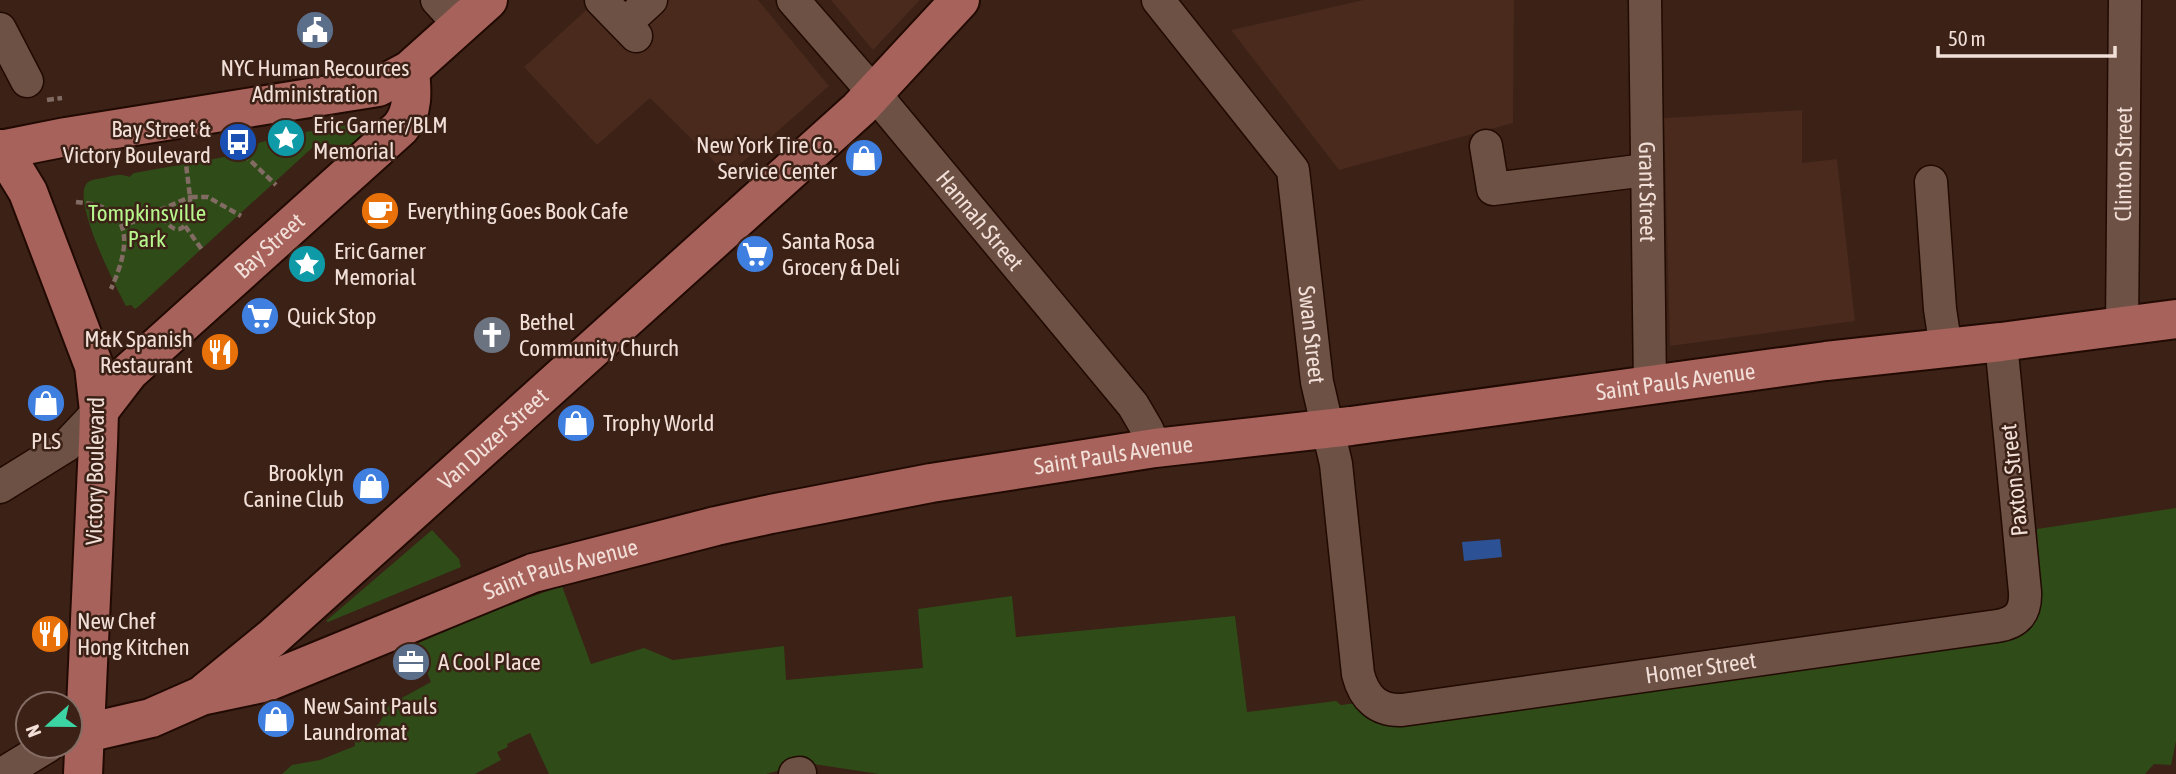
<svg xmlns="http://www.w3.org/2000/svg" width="2176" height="774" font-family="'Asap Condensed',sans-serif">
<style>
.built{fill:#492a1c}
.green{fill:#2f4c18}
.water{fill:#2c5295}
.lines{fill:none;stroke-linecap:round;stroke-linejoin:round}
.minor-casing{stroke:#210a02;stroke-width:35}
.major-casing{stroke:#210a02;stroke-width:42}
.path{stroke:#826b62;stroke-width:4.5;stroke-dasharray:7 3.5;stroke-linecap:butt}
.minor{stroke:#6e5145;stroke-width:32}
.major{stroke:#a7625b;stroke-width:38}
.labels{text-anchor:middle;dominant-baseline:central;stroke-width:5;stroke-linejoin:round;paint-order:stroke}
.poi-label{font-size:23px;fill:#f1dfd8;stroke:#3b2116;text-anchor:start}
.street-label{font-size:23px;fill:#f1dfd8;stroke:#3b2116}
.park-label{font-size:23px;fill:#b7f58d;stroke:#3b2116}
</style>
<rect width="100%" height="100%" fill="#3b2116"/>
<g class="built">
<path d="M597,0H758L829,86L728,175L650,98L597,145L524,67Z"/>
<path d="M831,0H920L873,50Z"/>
<path d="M1363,0H1514L1513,123L1339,170L1231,30Z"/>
<path d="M1802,110V163L1837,159L1855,321L1670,346L1664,118Z"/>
</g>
<g class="green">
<path d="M388,118L352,146L325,144L313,147L138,307L135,309L131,305L126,306C116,287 71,200 87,183C91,179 98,179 103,178C112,176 121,173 129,177L134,173L247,153L246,146L294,134Z"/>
<path d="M2176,508V741L2171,765L2154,764L2145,774H879L807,763L766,774H549L530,733L507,744L508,747L497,752L501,760L475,774H282L292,765L320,760L355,746V735L379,724L389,705L431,682L416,644L502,607L562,586L591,664L644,648L673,660L784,646L786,680L923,668L918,609L1012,596L1016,637L1235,616L1247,712L1336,701L1341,705L1357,703L1919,646L2039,597L2037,529Z"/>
<path d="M432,530L459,559L461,567L328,622L326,621Z"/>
</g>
<path class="water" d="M1500,539L1502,557L1464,561L1462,542Z"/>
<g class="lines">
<g class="minor-casing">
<g id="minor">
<path d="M437,0L460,25"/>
<path d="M601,0L636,36"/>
<path id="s1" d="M793,0L874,93L1133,405L1147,429L1155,448"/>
<path id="s2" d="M1158,0L1293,170L1317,382L1336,464L1358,674C1364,698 1378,711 1402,710L1997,626C2017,623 2026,613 2025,592L2001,342"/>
<path id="s3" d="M1645,0L1650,386"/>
<path d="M625,24L651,0"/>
<path d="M0,29L27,81"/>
<path d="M1486,146L1493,189L1646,170"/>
<path d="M1931,182L1940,309L1946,349"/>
<path id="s4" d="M2122,327L2125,0"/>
<path d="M0,487L66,446L99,411"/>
<path d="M2,774L48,746"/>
<path d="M795,774L800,773"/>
</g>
</g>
<g class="major-casing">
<g id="major">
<path d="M2,149L28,192L94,366L99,411L98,444L83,774"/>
<path d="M0,150L66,137L378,87L410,70L488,0"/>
<path id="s5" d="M99,411L129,372L400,128C414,112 412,90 410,70"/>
<path id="s6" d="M206,692L272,638L859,109L960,0"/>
<path id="s7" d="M86,733L151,718L201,696L267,682L533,573L716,526L771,514L931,483L1155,448L1351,426L1826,361L2001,342L2176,319"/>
</g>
</g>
<g class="path">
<path d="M47,100L62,98"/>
<path d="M236,147L276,185"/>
<path d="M185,156L190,197H208L241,216"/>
<path d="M76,202C84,203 94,204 102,207C138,222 122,264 111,289"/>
<path d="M185,226L203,251"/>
<path d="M121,227L190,197C191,228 178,244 158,211"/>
</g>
<use href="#minor" class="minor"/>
<use href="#major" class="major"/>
</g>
<defs>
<g id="civic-disc" transform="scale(2.0125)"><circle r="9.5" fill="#5c6f8a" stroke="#3b2116"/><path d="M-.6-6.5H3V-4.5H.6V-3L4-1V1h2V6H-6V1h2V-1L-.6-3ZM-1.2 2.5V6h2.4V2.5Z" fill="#fff"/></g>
<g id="sight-disc" transform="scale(2.0125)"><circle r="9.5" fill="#0f9aa8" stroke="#3b2116"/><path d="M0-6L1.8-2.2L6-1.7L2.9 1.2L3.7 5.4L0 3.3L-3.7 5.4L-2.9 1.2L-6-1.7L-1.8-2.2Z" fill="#fff"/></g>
<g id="bus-disc" transform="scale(2.0125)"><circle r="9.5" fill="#1a4fb4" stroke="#3b2116"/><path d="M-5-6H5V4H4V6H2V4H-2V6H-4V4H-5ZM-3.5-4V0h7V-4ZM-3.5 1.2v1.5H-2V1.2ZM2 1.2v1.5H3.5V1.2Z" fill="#fff"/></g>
<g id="shop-disc" transform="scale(2.0125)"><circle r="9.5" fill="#3f7fe0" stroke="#3b2116"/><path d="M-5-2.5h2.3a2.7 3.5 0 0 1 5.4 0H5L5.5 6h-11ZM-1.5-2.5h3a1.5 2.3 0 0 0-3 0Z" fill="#fff"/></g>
<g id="cafe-disc" transform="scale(2.0125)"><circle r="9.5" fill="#e8710a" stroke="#3b2116"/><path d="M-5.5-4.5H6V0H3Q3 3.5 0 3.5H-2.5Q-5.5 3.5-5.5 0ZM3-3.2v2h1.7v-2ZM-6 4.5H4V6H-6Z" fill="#fff"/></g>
<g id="supermarket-disc" transform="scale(2.0125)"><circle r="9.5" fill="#3f7fe0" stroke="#3b2116"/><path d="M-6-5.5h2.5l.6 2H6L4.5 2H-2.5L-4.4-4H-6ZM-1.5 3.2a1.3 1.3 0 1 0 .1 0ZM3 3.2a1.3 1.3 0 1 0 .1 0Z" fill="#fff"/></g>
<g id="church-disc" transform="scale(2.0125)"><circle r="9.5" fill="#6b7280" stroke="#3b2116"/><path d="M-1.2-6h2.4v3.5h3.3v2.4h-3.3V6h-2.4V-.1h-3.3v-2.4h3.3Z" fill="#fff"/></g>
<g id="restaurant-disc" transform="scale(2.0125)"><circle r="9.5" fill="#e8710a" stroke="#3b2116"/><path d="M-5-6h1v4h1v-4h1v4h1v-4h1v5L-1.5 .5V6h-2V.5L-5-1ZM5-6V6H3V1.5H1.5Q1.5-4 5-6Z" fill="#fff"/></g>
<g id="office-disc" transform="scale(2.0125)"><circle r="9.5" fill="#5c6f8a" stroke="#3b2116"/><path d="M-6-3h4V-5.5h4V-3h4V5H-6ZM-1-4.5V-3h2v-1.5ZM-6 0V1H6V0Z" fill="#fff"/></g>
</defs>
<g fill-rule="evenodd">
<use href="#civic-disc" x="315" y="30"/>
<use href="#sight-disc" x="286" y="138"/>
<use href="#bus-disc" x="238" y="142"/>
<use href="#shop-disc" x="864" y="158"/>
<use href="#cafe-disc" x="380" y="211"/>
<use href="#supermarket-disc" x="755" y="254"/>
<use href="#sight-disc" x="307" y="264"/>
<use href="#supermarket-disc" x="260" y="316"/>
<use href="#church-disc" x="492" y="335"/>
<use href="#restaurant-disc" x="220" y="352"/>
<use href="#shop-disc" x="46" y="403"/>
<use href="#shop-disc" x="576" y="423"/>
<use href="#shop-disc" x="371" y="486"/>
<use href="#restaurant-disc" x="50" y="634"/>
<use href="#office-disc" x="411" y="662"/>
<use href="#shop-disc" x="276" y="719"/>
</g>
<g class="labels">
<g class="poi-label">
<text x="315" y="68" text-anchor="middle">NYC Human Recources<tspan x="315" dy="26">Administration</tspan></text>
<text x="313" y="125">Eric Garner/BLM<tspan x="313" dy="26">Memorial</tspan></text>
<text x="211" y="129" text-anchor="end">Bay Street &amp;<tspan x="211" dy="26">Victory Boulevard</tspan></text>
<text x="837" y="145" text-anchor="end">New York Tire Co.<tspan x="837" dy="26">Service Center</tspan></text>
<text x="407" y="211">Everything Goes Book Cafe</text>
<text x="782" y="241">Santa Rosa<tspan x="782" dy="26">Grocery &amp; Deli</tspan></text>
<text x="334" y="251">Eric Garner<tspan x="334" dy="26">Memorial</tspan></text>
<text x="287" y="316">Quick Stop</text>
<text x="519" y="322">Bethel<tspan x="519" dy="26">Community Church</tspan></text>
<text x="193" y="339" text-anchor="end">M&amp;K Spanish<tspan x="193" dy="26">Restaurant</tspan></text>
<text x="603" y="423">Trophy World</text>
<text x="46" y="441" text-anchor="middle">PLS</text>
<text x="344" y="473" text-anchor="end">Brooklyn<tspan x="344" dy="26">Canine Club</tspan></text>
<text x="77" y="621">New Chef<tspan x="77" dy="26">Hong Kitchen</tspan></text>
<text x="438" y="662">A Cool Place</text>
<text x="303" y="706">New Saint Pauls<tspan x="303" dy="26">Laundromat</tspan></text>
</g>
<g class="street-label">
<text stroke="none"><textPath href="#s4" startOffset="163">Clinton Street</textPath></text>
<text stroke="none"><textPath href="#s3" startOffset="192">Grant Street</textPath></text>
<text stroke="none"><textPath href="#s1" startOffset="289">Hannah Street</textPath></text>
<text stroke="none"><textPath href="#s5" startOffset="238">Bay Street</textPath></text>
<text stroke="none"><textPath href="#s2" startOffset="383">Swan Street</textPath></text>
<text stroke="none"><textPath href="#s7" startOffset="1636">Saint Pauls Avenue</textPath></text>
<text stroke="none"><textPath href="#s6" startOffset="383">Van Duzer Street</textPath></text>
<text stroke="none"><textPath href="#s7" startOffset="1069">Saint Pauls Avenue</textPath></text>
<text transform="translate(95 471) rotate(-89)">Victory Boulevard</text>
<text transform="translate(2014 480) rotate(-96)">Paxton Street</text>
<text stroke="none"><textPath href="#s7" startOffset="504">Saint Pauls Avenue</textPath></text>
<text stroke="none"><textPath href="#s2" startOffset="1090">Homer Street</textPath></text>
</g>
<g class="park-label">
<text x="147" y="213">Tompkinsville<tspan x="147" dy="26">Park</tspan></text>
</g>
</g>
<g transform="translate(49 725) rotate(249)"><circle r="33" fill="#3b2116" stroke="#846d64" stroke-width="2"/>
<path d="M0-5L12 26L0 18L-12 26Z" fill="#3dd4a3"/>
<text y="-10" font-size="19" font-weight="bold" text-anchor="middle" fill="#f1dfd8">N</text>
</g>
<path d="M1938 46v10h177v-10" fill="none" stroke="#f1dfd8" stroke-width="3.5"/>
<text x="1948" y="46" font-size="21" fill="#f1dfd8" stroke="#3b2116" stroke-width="5" paint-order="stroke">50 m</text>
</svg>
